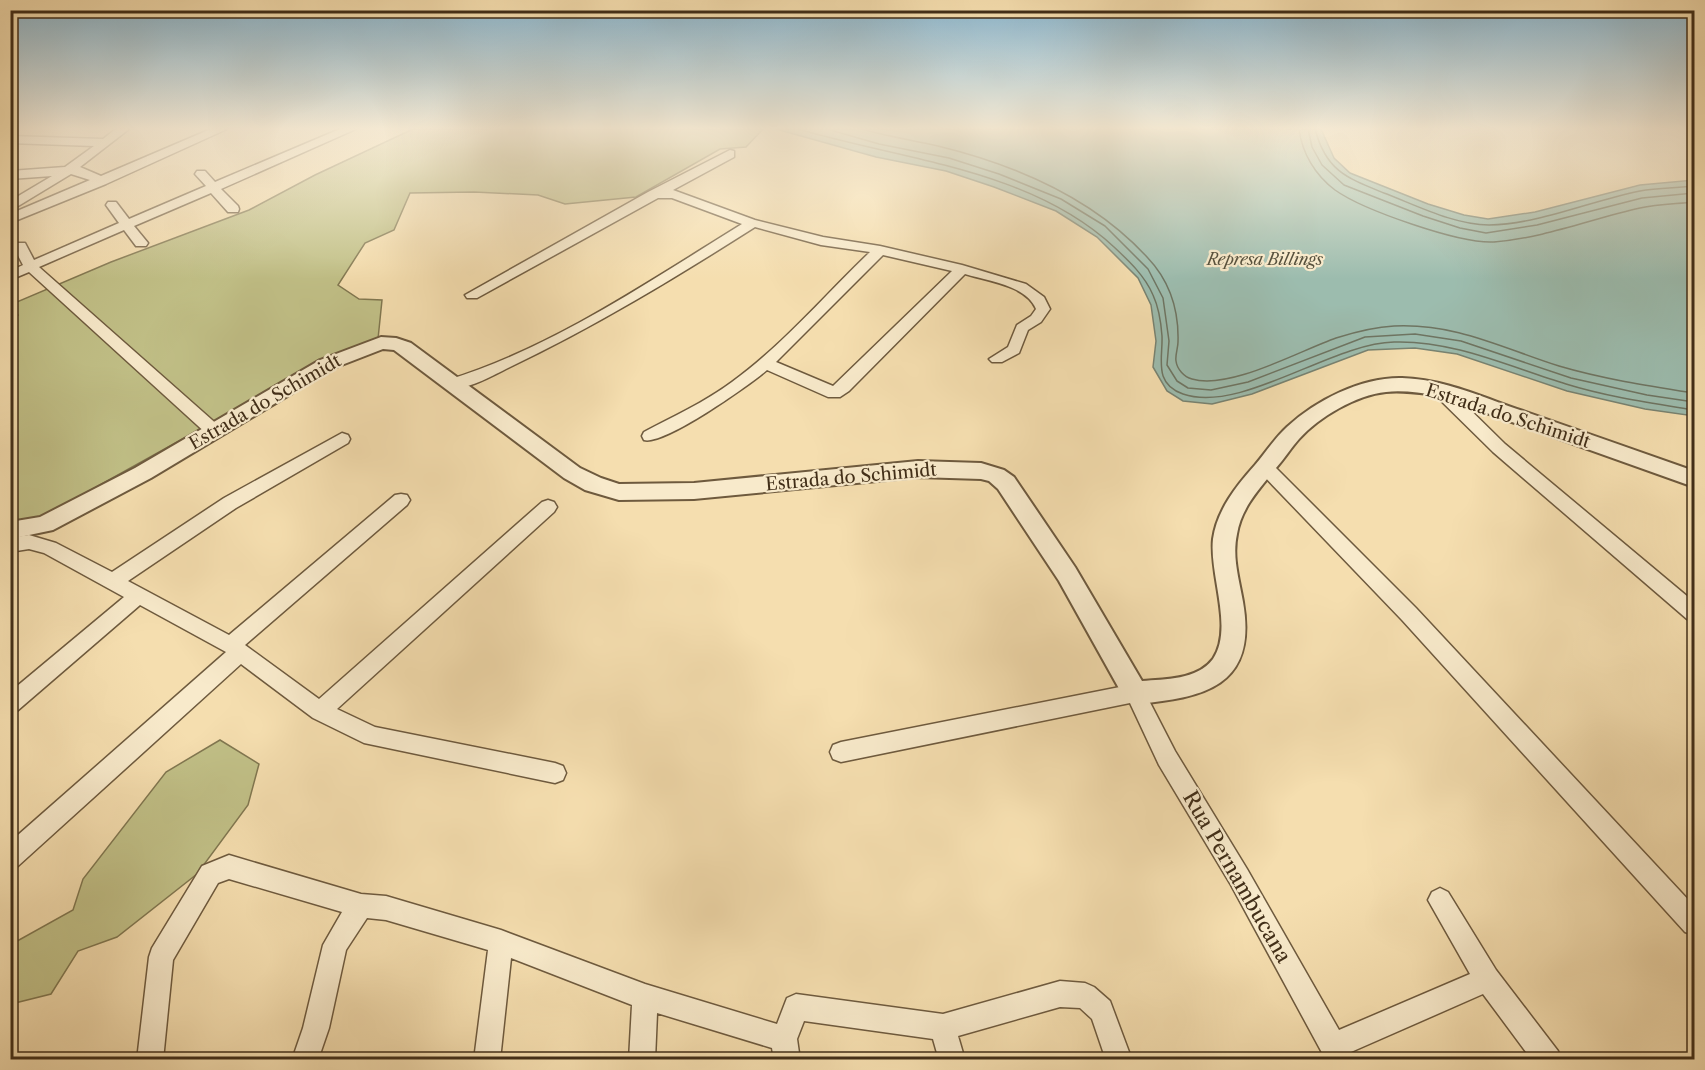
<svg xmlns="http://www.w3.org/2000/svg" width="1705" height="1070" viewBox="0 0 1705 1070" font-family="'Libre Caslon Text',serif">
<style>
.green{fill:#c1c087;stroke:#817750;stroke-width:1.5}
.water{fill:#9cbcae;stroke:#788372;stroke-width:1.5}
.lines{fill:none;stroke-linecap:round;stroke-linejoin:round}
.shore{stroke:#6e7563;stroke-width:1.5}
.minor-casing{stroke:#6e5a3e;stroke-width:3}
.tertiary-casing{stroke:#6e5a3e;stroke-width:4}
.minor{fill:#f8eacb;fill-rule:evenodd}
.tertiary{fill:#f8eacb;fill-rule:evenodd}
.labels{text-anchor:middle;stroke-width:4.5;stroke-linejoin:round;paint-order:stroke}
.far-water-label{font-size:16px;font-style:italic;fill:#58523e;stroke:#f8eacb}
.street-label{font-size:18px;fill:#412e18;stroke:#f8eacb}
.near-street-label{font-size:21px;fill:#412e18;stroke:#f8eacb}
</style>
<rect width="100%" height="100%" fill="#f5deaf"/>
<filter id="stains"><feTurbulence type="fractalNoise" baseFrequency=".00333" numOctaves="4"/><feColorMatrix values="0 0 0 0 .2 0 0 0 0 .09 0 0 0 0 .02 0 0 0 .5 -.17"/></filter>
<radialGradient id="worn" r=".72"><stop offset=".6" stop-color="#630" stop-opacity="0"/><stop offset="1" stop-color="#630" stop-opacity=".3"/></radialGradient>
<path class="green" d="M 413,129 L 763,129 L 746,147 L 720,149 L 636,197 L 565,204 L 538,195 L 474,192 L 410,193 L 394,230 L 365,243 L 338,285 L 359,299 L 382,300 L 378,339 L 332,356 L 44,516 L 11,527 L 10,318 L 18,315 L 12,304 L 111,262 L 249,210 L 315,175 Z
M 220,740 L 259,764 L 248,805 L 197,874 L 117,937 L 78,951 L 51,994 L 11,1004 L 10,945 L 73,910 L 83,879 L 166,772 Z"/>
<path class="water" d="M 776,129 L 1321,129 L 1334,158 L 1350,173 L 1428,204 L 1464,215 L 1488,219 L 1535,212 L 1640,185 L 1694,180 L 1694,416 L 1645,409 L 1567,391 L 1457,354 L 1415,348 L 1368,350 L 1252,394 L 1212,404 L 1183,401 L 1167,391 L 1153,367 L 1156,341 L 1151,305 L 1138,278 L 1097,237 L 1056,211 L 994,187 L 946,171 L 876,157 Z"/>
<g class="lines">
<path class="shore" d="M 798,129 C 903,160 1030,169 1114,247 C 1129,261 1145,276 1153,295 C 1159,308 1161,322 1162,336 C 1163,358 1153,384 1183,394 C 1241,414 1332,343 1394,342 C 1453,340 1510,367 1566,384 C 1608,397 1651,403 1694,410
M 827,129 L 879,144 L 949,158 L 999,174 L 1061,199 L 1105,226 L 1148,269 L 1163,298 L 1169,341 L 1167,365 L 1177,381 L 1188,388 L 1211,390 L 1248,382 L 1365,337 L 1415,334 L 1461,341 L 1571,378 L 1647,395 L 1694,402
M 861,129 C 886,136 912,140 938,146 C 1016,165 1092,197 1147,257 C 1169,280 1179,310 1178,342 C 1178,348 1175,355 1176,361 C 1177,369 1184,377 1192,379 C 1230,390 1299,351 1336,338 C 1355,332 1374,327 1394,326 C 1456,323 1502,348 1559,366 C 1603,379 1649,386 1694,393
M 1299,129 C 1302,153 1315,175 1335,190 C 1363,210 1460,244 1494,242 C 1544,238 1591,219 1640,208 C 1658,204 1676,204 1694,202
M 1308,129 L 1312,147 L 1322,165 L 1344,185 L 1423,216 L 1460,228 L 1486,233 L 1537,225 L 1642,198 L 1694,193
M 1315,129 C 1326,171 1347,178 1384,193 C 1416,205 1454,225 1489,225 C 1540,224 1590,201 1640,191 C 1657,188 1676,188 1694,186"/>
<defs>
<path id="minor" d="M 116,129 L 129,129 L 80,167 L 101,176 L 211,129 L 227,129 L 106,184 L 10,223 L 10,214 L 90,180 L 71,174 L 10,211 L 10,201 L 52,176 L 10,179 L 10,171 L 65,167 L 94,146 L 10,143 L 10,136 L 103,139 Z
M 340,129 L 356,129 L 221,189 L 238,206 L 239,209 L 238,212 L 228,212 L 211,193 L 134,226 L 148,243 L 146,246 L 136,246 L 124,230 L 39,267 L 220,427 L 222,431 L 220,435 L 208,435 L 29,272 L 10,280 L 10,271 L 23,265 L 13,246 L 15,243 L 25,243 L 34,260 L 119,223 L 106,205 L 108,202 L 116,202 L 129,219 L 206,186 L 195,174 L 197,171 L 205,171 L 215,182 Z
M 730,150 L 734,151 L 734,157 L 673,190 L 755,220 L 823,237 L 880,246 L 962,265 L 1026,284 L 1044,297 L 1050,309 L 1041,322 L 1028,330 L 1019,353 L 1002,362 L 992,362 L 989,359 L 1008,347 L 1017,325 L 1031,316 L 1036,309 C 1026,285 987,281 965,274 L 849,391 L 840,397 L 828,397 L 767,370 C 750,385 663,446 644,440 L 642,436 L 644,432 C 674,416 705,402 732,382 C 783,345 824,296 870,252 L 821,245 L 755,227 C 675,278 594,327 508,368 C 494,375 464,392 448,388 L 446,384 L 448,380 C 552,348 650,281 742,224 L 672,198 L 658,198 L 477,298 L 467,298 L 465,295 L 648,192 ZM 883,255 L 952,271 L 833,386 L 776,362 Z
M 1439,384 L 1445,385 L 1505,444 L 1694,602 L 1694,621 L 1687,619 L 1493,452 L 1433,393 L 1431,389 L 1433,385 Z
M 342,433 L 348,435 L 350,439 L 348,443 L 236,508 L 128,581 L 229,635 L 395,495 L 401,494 L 407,495 L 410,500 L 407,505 L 245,645 L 319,699 L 542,502 L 548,500 L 554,502 L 557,507 L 554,512 L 337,709 L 375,727 L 555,763 L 563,766 L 566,773 L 563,780 L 555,783 L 364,743 L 313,718 L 241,664 L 18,866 L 10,869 L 10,842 L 226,652 L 140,605 L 17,711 L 10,714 L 10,692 L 124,597 L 44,553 L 29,549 L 10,552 L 10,538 L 29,535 L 56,543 L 112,572 L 224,498 Z
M 1265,461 L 1271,463 L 1416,608 L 1694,906 L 1694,935 L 1685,932 L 1402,620 L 1259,471 L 1257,467 L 1259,463 Z
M 1135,684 L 1142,687 L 1175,751 L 1247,869 L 1339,1030 L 1470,974 L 1428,900 L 1432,892 L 1440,888 L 1448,892 L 1496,970 L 1558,1051 L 1562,1060 L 1532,1060 L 1483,994 L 1351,1052 L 1354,1060 L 1326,1060 L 1231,885 L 1159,765 L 1130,703 L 841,762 L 833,759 L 830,752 L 833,745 L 841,742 Z
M 229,855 L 361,894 L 386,896 L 501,930 L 645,984 L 777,1024 L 787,998 L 796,994 L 943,1014 L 1060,981 L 1085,983 L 1094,987 L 1110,1001 L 1132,1060 L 1106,1060 L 1092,1019 L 1080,1008 L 1060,1007 L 958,1036 L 965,1060 L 939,1060 L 933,1039 L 804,1021 L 797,1039 L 800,1060 L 774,1060 L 772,1048 L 657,1013 L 655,1060 L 629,1060 L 632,1005 L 511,958 L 500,1060 L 474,1060 L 488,950 L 386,920 L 367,918 L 346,950 L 329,1028 L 318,1060 L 292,1060 L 303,1028 L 323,945 L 342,912 L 229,879 L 218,883 L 173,960 L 163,1060 L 137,1060 L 149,957 L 152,948 L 202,866 Z"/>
<path id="tertiary" d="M 381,337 L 396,338 L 411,343 L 580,468 L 601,478 L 619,484 L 694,483 L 918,461 L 981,463 L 1004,470 L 1014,477 L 1075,567 L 1142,681 C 1165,679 1197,680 1213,659 C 1234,628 1209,575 1213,539 C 1217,510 1237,485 1255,465 C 1266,452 1275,438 1287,427 C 1316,400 1362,377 1402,378 C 1444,379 1484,398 1523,411 C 1580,431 1637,451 1694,471 L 1694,487 L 1436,395 C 1420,393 1403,390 1386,392 C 1356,395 1319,417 1299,439 C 1291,448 1284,459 1276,468 C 1260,488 1241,508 1237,534 C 1232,557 1239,579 1243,602 C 1258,687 1203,698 1135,704 L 1126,701 L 1059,581 L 998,489 L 989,481 L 981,479 L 918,477 L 694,499 L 619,500 L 585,490 L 564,478 L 394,350 L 383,349 L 334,368 L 151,478 L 53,530 L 10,539 L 10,522 L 40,517 L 135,468 L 320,360 Z"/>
</defs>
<use href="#minor" class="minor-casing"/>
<use href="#tertiary" class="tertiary-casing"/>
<use href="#minor" class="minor"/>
<use href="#tertiary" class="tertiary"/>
</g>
<linearGradient id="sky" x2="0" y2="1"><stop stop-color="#89b7d1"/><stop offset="0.46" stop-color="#faf0db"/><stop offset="1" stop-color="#faf0db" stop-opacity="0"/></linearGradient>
<rect width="1705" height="279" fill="url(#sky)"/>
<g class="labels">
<g class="far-water-label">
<text x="1265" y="265">Represa Billings</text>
</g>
<g class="street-label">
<text transform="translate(265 402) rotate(-30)" y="6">Estrada do Schimidt</text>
<text transform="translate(1508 416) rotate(18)" y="6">Estrada do Schimidt</text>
<text transform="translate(851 477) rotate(-5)" y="6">Estrada do Schimidt</text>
</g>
<g class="near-street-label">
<text transform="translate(1237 877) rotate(60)" y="7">Rua Pernambucana</text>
</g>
</g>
<rect width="1705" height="1070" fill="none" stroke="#f5deaf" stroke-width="36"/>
<rect x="12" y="12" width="1681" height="1046" fill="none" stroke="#412e18" stroke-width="3"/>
<rect x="18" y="18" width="1669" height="1034" fill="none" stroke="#412e18" stroke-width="1.5"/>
<rect width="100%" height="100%" filter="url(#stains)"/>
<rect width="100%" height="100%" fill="url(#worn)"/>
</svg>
